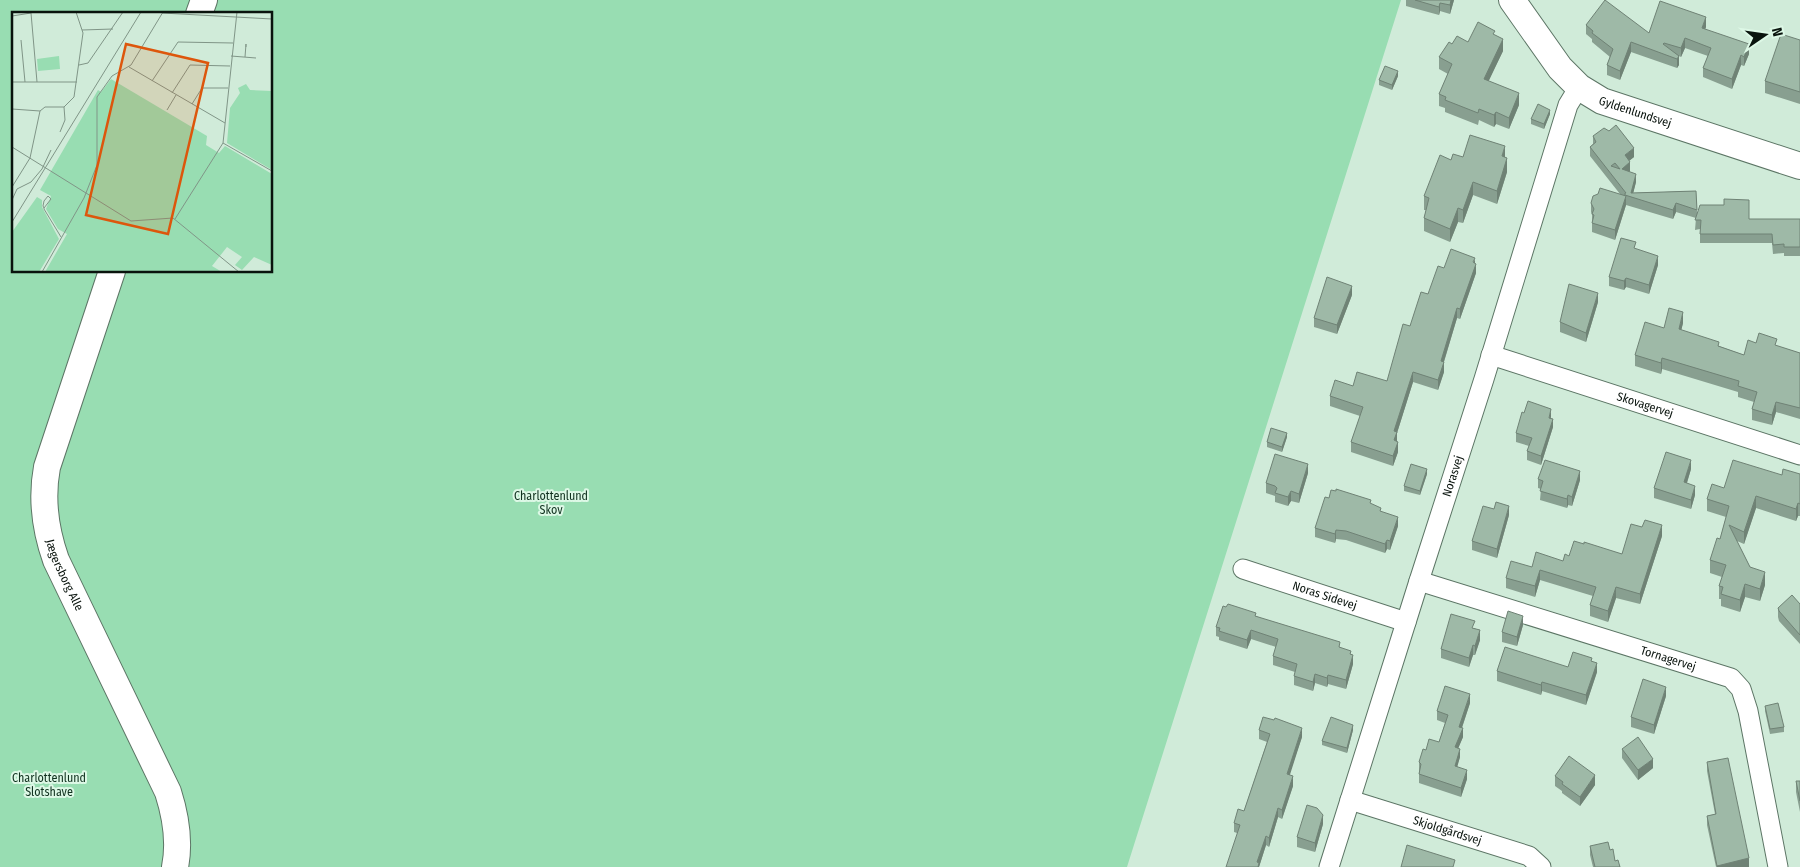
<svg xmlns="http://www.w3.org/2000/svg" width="1800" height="867" viewBox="0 0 1800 867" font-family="'Fira Sans Condensed',sans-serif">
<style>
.green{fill:#98ddb2;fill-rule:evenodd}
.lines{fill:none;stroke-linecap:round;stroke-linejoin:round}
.street-casing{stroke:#5c7565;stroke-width:21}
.secondary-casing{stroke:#5c7565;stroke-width:28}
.street{stroke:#fff;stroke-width:19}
.secondary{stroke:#fff;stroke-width:26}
.wall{fill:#889f90}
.shaded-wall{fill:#6f8275}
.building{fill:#9eb9a7;stroke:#6f8275;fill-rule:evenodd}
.labels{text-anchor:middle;stroke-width:4;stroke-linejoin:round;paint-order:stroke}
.street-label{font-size:12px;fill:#09130d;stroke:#ddf8e6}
.park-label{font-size:12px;fill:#10311f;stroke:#ddf8e6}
.inset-road{fill:none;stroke:#809587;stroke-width:1}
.view{fill:#dd560c;fill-opacity:0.15;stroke:#dd560c;stroke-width:2.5}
.inset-edge{fill:none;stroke:#09130d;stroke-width:2.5}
</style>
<rect width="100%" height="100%" fill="#d0ebd9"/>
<path class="green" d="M 0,0 L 1401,0 L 1127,867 L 0,867 ZM 14,14 L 271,14 L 271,271 L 14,271 Z"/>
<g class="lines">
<defs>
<g id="street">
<path id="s1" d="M 1491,355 L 1800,455"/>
<path id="s2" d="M 1243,569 L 1406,622"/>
<path id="s3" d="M 1419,581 L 1731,678 L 1741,689 L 1748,711 L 1778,867"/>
<path id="s4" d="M 1350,800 L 1529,856 L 1541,867"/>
<path id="s5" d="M 1329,867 L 1419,581 L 1484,379 L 1568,105 L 1579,87"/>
</g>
<g id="secondary">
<path id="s6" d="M 1512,0 L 1560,68 L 1579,87 L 1602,101 L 1800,166"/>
<path d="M 199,14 L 204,0"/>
<path id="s7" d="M 112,271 L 47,467 C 41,499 45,529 56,560 L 168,792 C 176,817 180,842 175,867"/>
</g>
</defs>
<use href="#street" class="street-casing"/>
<use href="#secondary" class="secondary-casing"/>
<use href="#street" class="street"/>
<use href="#secondary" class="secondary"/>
</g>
<path class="wall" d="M 1406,0 L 1454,0 L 1450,14 L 1440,11 L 1439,15 L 1406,6 Z
M 1586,25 L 1649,33 L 1706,27 L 1705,29 L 1749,54 L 1744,66 L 1741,65 L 1732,89 L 1703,77 L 1703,68 L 1708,56 L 1685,48 L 1681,57 L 1679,56 L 1679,65 L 1677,68 L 1631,52 L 1620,80 L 1607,75 L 1607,65 L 1610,57 L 1592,42 L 1592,39 L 1586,34 Z
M 1495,35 L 1503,51 L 1488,81 L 1519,105 L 1509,129 L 1496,124 L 1494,127 L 1479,120 L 1478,125 L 1445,112 L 1445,108 L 1439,106 L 1439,94 L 1448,74 L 1439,69 L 1439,57 L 1452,44 L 1468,42 Z
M 1800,40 L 1800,104 L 1765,93 L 1765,81 Z
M 1398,76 L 1392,90 L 1379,85 L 1379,80 Z
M 1550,114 L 1544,129 L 1531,124 L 1531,119 Z
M 1593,136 L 1634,157 L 1629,161 L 1630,172 L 1636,182 L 1633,193 L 1696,191 L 1697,213 L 1749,219 L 1800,219 L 1800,256 L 1784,256 L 1784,253 L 1773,254 L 1772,243 L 1700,243 L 1700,229 L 1695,230 L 1696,218 L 1676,212 L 1673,219 L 1626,205 L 1615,240 L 1592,232 L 1592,215 L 1591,212 L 1591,203 L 1620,194 L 1590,156 L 1590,147 L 1593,144 Z
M 1463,157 L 1505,158 L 1507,172 L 1497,204 L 1473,195 L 1463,223 L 1458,222 L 1450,242 L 1424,231 L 1424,218 L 1426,210 L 1424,210 L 1424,196 L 1451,160 Z
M 1636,249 L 1658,265 L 1649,294 L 1626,287 L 1624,290 L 1609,286 L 1609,277 Z
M 1475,263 L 1476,273 L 1460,319 L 1457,318 L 1444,362 L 1444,372 L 1438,390 L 1413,382 L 1397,433 L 1397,441 L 1398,452 L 1393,466 L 1351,452 L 1351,442 L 1360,416 L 1330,406 L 1330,396 L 1353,386 L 1387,381 L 1410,326 L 1428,294 L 1444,268 Z
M 1352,295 L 1337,334 L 1314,327 L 1314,318 Z
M 1598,302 L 1586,342 L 1560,332 L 1560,322 Z
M 1683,323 L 1681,330 L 1719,346 L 1744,355 L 1756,343 L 1777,346 L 1800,353 L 1800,419 L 1776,412 L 1772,425 L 1752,420 L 1752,409 L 1754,402 L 1738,397 L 1738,392 L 1662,369 L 1661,374 L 1635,366 L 1635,355 L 1664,328 Z
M 1551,418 L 1553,427 L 1541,465 L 1527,460 L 1527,451 L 1529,446 L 1516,442 L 1516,433 Z
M 1287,437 L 1282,452 L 1267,447 L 1267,442 Z
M 1691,469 L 1687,483 L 1695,495 L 1691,509 L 1654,498 L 1654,488 Z
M 1308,473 L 1299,503 L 1291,501 L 1288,506 L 1275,502 L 1275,496 L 1266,493 L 1266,483 Z
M 1427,474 L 1420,495 L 1404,491 L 1404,486 Z
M 1800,474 L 1800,516 L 1798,516 L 1796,521 L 1756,508 L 1744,544 L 1737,541 L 1750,567 L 1765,585 L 1760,601 L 1745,597 L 1740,612 L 1721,606 L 1721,599 L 1719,599 L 1719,586 L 1722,577 L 1710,573 L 1710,560 L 1720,539 L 1726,517 L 1707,511 L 1707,499 L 1724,488 L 1782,475 Z
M 1538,479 L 1580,480 L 1572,506 L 1568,505 L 1567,508 L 1540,500 L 1541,489 L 1538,488 Z
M 1329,498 L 1371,504 L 1381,512 L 1398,526 L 1390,550 L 1387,549 L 1385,553 L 1346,540 L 1336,539 L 1335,543 L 1315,537 L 1315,528 Z
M 1509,515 L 1497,558 L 1472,550 L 1472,541 Z
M 1662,536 L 1640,604 L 1616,598 L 1608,622 L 1590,616 L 1590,605 L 1593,596 L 1540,580 L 1535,597 L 1506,588 L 1506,578 L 1532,567 L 1563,561 L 1584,544 L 1622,554 Z
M 1800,604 L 1800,644 L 1779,621 L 1778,617 L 1778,608 Z
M 1256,616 L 1340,647 L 1351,654 L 1353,664 L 1346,689 L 1328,684 L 1327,687 L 1315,683 L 1313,691 L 1294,685 L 1294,676 L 1295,672 L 1273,665 L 1273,656 L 1276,647 L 1251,639 L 1247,649 L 1219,640 L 1219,637 L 1216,636 L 1216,627 Z
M 1523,625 L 1517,646 L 1502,642 L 1502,632 Z
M 1475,628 L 1480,640 L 1475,655 L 1473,655 L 1469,667 L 1441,658 L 1441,649 Z
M 1592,661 L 1597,672 L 1586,705 L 1542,691 L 1541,695 L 1497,681 L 1497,671 L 1568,667 Z
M 1666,696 L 1654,734 L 1631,727 L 1631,717 Z
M 1470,703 L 1462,728 L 1463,737 L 1458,748 L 1460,757 L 1457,766 L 1467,779 L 1461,797 L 1419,783 L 1419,762 L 1426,750 L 1439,742 L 1445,723 L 1437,720 L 1437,711 Z
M 1765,706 L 1784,727 L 1784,732 L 1770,734 L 1765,711 Z
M 1259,730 L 1302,737 L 1289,775 L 1293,786 L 1282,819 L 1278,817 L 1269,847 L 1266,845 L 1259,867 L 1237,833 L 1234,832 L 1234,823 L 1244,811 L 1267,742 L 1259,739 Z
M 1353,730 L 1347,753 L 1322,745 L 1322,741 Z
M 1622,749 L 1653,768 L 1638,780 L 1622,758 Z
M 1707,762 L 1749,867 L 1716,867 L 1707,825 L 1707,816 L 1715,814 L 1707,771 Z
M 1555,776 L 1595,785 L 1580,806 L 1562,793 L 1562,791 L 1555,786 Z
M 1796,781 L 1800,781 L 1800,812 L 1796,792 Z
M 1323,824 L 1315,852 L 1297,847 L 1297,837 Z
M 1590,846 L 1610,850 L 1615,861 L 1620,867 L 1593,867 L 1590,855 Z"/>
<path class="shaded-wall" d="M 1451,0 L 1454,0 L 1450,14 L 1450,5 Z
M 1440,3 L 1440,11 L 1439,15 L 1439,7 Z
M 1706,17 L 1706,27 L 1702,37 L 1702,28 Z
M 1685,38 L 1685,48 L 1681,57 L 1681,48 Z
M 1503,39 L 1503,51 L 1484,91 L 1484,79 Z
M 1631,42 L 1631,52 L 1620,80 L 1620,71 Z
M 1749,44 L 1749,54 L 1744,66 L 1744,57 Z
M 1741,55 L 1741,65 L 1732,89 L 1732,79 Z
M 1679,56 L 1679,65 L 1677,68 L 1677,59 Z
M 1398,71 L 1398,76 L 1392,90 L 1392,85 Z
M 1519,93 L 1519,105 L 1509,129 L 1509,118 Z
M 1550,110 L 1550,114 L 1544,129 L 1544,124 Z
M 1496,112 L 1496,124 L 1494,127 L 1494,115 Z
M 1505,146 L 1505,159 L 1502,156 Z
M 1634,148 L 1634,157 L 1625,164 L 1625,155 Z
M 1507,158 L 1507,172 L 1497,204 L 1497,191 Z
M 1630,162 L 1630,171 L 1622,178 L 1622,169 Z
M 1636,174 L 1636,182 L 1632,198 L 1631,193 Z
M 1473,182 L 1473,195 L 1463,223 L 1463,210 Z
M 1626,196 L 1626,205 L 1615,240 L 1615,230 Z
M 1676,203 L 1676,212 L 1673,219 L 1673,210 Z
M 1458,208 L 1458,222 L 1450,242 L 1450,229 Z
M 1658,256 L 1658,265 L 1649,294 L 1649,285 Z
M 1475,258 L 1475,267 L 1476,264 L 1476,273 L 1460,319 L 1460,309 Z
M 1626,278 L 1626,287 L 1624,290 L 1624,281 Z
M 1352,286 L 1352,295 L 1337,334 L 1337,325 Z
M 1598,293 L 1598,302 L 1586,342 L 1586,333 Z
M 1457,308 L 1457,318 L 1441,371 L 1441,361 Z
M 1683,312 L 1683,323 L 1679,340 L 1679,329 Z
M 1662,358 L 1662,369 L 1661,374 L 1661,363 Z
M 1444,362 L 1444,372 L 1438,390 L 1438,380 Z
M 1413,372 L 1413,382 L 1397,433 L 1397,442 L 1394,450 L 1394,431 Z
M 1776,402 L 1776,412 L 1772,425 L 1772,415 Z
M 1551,409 L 1551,417 L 1549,426 L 1549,418 Z
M 1553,419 L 1553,427 L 1541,465 L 1541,456 Z
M 1287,433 L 1287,437 L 1282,452 L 1282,447 Z
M 1398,442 L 1398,452 L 1393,466 L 1393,456 Z
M 1691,460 L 1691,469 L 1684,492 L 1684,482 Z
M 1308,464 L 1308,473 L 1299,503 L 1299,494 Z
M 1427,469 L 1427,474 L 1420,495 L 1420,491 Z
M 1580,471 L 1580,480 L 1572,506 L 1572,497 Z
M 1695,486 L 1695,495 L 1691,509 L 1691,500 Z
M 1291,491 L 1291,501 L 1288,506 L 1288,497 Z
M 1568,495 L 1568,505 L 1567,508 L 1567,499 Z
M 1756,496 L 1756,508 L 1744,544 L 1744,532 Z
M 1798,503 L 1798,516 L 1796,521 L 1796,509 Z
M 1509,506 L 1509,515 L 1497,558 L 1497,549 Z
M 1398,517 L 1398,526 L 1390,550 L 1390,541 Z
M 1662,525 L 1662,536 L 1640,604 L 1640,594 Z
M 1336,530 L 1336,539 L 1335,543 L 1335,534 Z
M 1387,540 L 1387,549 L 1385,553 L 1385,544 Z
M 1540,570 L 1540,580 L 1535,597 L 1535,586 Z
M 1765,572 L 1765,585 L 1760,601 L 1760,589 Z
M 1745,584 L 1745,597 L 1740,612 L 1740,600 Z
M 1616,587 L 1616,598 L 1608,622 L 1608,611 Z
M 1523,616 L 1523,625 L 1517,646 L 1517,637 Z
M 1251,630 L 1251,639 L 1247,649 L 1247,640 Z
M 1480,630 L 1480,640 L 1475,655 L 1475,646 Z
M 1473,645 L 1473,655 L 1469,667 L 1469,658 Z
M 1353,655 L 1353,664 L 1346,689 L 1346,680 Z
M 1597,663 L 1597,672 L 1586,705 L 1586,695 Z
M 1315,674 L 1315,683 L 1313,691 L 1313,682 Z
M 1328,675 L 1328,684 L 1327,687 L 1327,678 Z
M 1542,682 L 1542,691 L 1541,695 L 1541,685 Z
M 1666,687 L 1666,696 L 1654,734 L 1654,725 Z
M 1470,694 L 1470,703 L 1459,736 L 1459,727 Z
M 1353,725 L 1353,730 L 1347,753 L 1347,748 Z
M 1302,728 L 1302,737 L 1287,784 L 1288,771 Z
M 1463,728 L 1463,737 L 1455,756 L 1455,747 Z
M 1460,749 L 1460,757 L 1455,775 L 1455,766 Z
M 1653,759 L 1653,768 L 1638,780 L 1638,770 Z
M 1467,770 L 1467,779 L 1461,797 L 1461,788 Z
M 1595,775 L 1595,785 L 1580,806 L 1580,797 Z
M 1293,776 L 1293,786 L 1282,819 L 1282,810 Z
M 1278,808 L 1278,817 L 1269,847 L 1269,838 Z
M 1323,815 L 1323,824 L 1315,852 L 1315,843 Z
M 1266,836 L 1266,845 L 1259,867 L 1257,867 L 1257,862 Z
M 1749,858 L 1749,867 L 1717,867 L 1717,866 Z"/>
<path class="building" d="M 1415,0 L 1451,0 L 1450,5 L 1440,3 L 1439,7 Z
M 1605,0 L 1649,33 L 1660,1 L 1706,17 L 1702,28 L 1749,44 L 1744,57 L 1741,55 L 1732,79 L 1703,68 L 1711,48 L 1685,38 L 1681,48 L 1664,43 L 1663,44 L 1679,56 L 1677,59 L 1631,42 L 1620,71 L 1607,65 L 1613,49 L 1592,33 L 1593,31 L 1586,25 Z
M 1478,22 L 1495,31 L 1493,34 L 1503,39 L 1484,79 L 1519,93 L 1509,118 L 1496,112 L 1494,115 L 1479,109 L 1478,113 L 1445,100 L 1446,97 L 1439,94 L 1452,64 L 1439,57 L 1449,42 L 1452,44 L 1457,36 L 1468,42 Z
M 1781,34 L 1800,40 L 1800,92 L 1765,81 Z
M 1385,66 L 1398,71 L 1392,85 L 1379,80 Z
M 1538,104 L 1550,110 L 1544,124 L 1531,119 Z
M 1616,125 L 1634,148 L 1625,155 L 1630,162 L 1622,169 L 1636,174 L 1631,193 L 1696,191 L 1697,210 L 1676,203 L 1673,210 L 1625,195 L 1625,193 L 1626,193 L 1590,147 L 1596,142 L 1593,136 L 1604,128 L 1609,131 ZM 1615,163 L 1620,169 L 1611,166 Z
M 1470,135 L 1505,146 L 1502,156 L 1507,158 L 1497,191 L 1473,182 L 1463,210 L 1458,208 L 1450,229 L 1424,218 L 1429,198 L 1424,196 L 1440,155 L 1451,160 L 1453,154 L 1463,157 Z
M 1600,188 L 1626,196 L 1615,230 L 1592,223 L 1594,215 L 1592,214 L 1594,209 L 1591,203 L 1593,196 L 1598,194 Z
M 1724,199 L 1749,200 L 1749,219 L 1800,219 L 1800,247 L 1784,247 L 1784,244 L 1773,245 L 1772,234 L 1700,234 L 1701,220 L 1695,220 L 1700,205 L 1724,205 Z
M 1621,238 L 1636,242 L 1634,248 L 1658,256 L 1649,285 L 1626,278 L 1624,281 L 1609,277 Z
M 1451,249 L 1475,258 L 1473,262 L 1476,264 L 1460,309 L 1457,308 L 1441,361 L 1444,362 L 1438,380 L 1413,372 L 1394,431 L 1397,432 L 1394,440 L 1398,442 L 1393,456 L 1351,442 L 1363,407 L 1330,396 L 1335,380 L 1353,386 L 1357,372 L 1387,381 L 1403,324 L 1410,326 L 1421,292 L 1428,294 L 1438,266 L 1444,268 Z
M 1327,277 L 1352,286 L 1337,325 L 1314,318 Z
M 1569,284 L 1598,293 L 1586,333 L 1560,322 Z
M 1669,308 L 1683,312 L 1679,329 L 1719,342 L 1718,346 L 1744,355 L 1748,340 L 1756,343 L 1759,333 L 1777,339 L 1775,345 L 1800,353 L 1800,408 L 1776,402 L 1772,415 L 1752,409 L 1757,392 L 1738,386 L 1739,381 L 1662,358 L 1661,363 L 1635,355 L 1645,322 L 1664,328 Z
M 1528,401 L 1551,409 L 1549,418 L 1553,419 L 1541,456 L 1527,451 L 1532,438 L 1516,433 L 1522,412 L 1524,413 Z
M 1271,428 L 1287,433 L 1282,447 L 1267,442 Z
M 1666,452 L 1691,460 L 1684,482 L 1695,486 L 1691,500 L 1654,488 Z
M 1275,454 L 1308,464 L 1299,494 L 1291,491 L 1288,497 L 1275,493 L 1277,488 L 1275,486 L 1266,483 Z
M 1545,460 L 1580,471 L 1572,497 L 1568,495 L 1567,499 L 1540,491 L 1543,481 L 1538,479 Z
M 1733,460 L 1782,475 L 1783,469 L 1800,474 L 1800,504 L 1798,503 L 1796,509 L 1756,496 L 1744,532 L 1729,525 L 1750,567 L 1765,572 L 1760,589 L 1745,584 L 1740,600 L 1721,594 L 1723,587 L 1719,586 L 1726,565 L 1710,560 L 1717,538 L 1720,539 L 1729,506 L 1707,499 L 1712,484 L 1724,488 Z
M 1411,464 L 1427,469 L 1420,491 L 1404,486 Z
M 1336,489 L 1371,500 L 1370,503 L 1381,508 L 1380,511 L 1398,517 L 1390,541 L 1387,540 L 1385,544 L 1346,531 L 1336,530 L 1335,534 L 1315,528 L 1325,497 L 1329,498 L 1331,490 L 1336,491 Z
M 1496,502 L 1509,506 L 1497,549 L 1472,541 L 1483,506 L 1494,509 Z
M 1645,520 L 1662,525 L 1640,594 L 1616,587 L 1608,611 L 1590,605 L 1596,587 L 1540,570 L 1535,586 L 1506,578 L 1511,561 L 1532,567 L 1536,552 L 1563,561 L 1565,554 L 1569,556 L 1574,541 L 1584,544 L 1584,542 L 1622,554 L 1631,524 L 1642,527 Z
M 1792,595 L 1800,604 L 1800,635 L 1779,611 L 1778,608 Z
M 1228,604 L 1256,613 L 1255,616 L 1340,642 L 1339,647 L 1351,651 L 1350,654 L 1353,655 L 1346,680 L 1328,675 L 1327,678 L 1315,674 L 1313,682 L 1294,676 L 1297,664 L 1273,656 L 1278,639 L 1251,630 L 1247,640 L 1219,631 L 1220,628 L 1216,627 L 1223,606 L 1226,607 Z
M 1508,611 L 1523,616 L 1517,637 L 1502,632 Z
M 1451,614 L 1475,621 L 1472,628 L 1480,630 L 1475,646 L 1473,645 L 1469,658 L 1441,649 Z
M 1505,647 L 1568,667 L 1573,652 L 1592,658 L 1591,661 L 1597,663 L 1586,695 L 1542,682 L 1541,685 L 1497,671 Z
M 1643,679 L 1666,687 L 1654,725 L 1631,717 Z
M 1445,686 L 1470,694 L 1459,727 L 1463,728 L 1455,747 L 1460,749 L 1455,766 L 1467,770 L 1461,788 L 1419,774 L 1421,764 L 1419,762 L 1423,749 L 1426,750 L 1429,739 L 1439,742 L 1448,715 L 1437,711 Z
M 1778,703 L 1784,727 L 1770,729 L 1765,706 Z
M 1263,717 L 1274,720 L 1275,718 L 1302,728 L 1288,771 L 1287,774 L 1293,776 L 1282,810 L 1278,808 L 1269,838 L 1266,836 L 1257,862 L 1259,863 L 1258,867 L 1226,867 L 1240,825 L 1234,823 L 1238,809 L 1244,811 L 1270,734 L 1259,730 Z
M 1331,717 L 1353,725 L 1347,748 L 1322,741 Z
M 1638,737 L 1653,759 L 1638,770 L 1622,749 Z
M 1569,756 L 1595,775 L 1580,797 L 1562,784 L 1563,782 L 1555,776 Z
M 1728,758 L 1749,858 L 1717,866 L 1707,816 L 1716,814 L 1707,762 Z
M 1796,781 L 1800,781 L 1800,801 Z
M 1307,805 L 1317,808 L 1323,815 L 1315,843 L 1297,837 Z
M 1608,842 L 1610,850 L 1613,849 L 1615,861 L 1618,860 L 1620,867 L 1595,867 L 1590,846 Z
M 1407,845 L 1455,860 L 1453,867 L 1401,867 Z"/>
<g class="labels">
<g class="street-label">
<text dy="4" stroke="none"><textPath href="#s6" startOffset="172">Gyldenlundsvej</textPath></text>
<text dy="4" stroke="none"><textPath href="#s1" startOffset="162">Skovagervej</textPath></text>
<text dy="4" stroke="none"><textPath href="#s5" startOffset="410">Norasvej</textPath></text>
<text dy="4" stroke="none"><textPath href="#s7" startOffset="318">Jægersborg Alle</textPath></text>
<text dy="4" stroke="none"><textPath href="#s2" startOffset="86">Noras Sidevej</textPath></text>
<text dy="4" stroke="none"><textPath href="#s3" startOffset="261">Tornagervej</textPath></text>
<text dy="4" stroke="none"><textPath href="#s4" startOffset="102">Skjoldgårdsvej</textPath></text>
</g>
<g class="park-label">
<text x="551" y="500">Charlottenlund<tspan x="551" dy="14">Skov</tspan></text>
<text x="49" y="782">Charlottenlund<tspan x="49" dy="14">Slotshave</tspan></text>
</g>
</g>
<g transform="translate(12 12)">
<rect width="260" height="260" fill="#d0ebd9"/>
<path d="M 47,44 L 48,57 L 26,59 L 25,47 ZM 99,67 L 195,124 L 194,133 L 207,141 L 213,134 L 260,162 L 260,253 L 242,245 L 230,258 L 223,253 L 230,245 L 215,235 L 200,254 L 210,260 L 33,260 L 55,222 L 46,217 L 34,197 L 39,184 L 28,178 L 86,78 L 89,80 ZM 234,72 L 238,78 L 260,79 L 260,158 L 215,131 L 218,96 L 228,81 L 226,76 ZM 25,185 L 30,188 L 30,195 L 47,227 L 27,260 L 0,260 L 0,220 Z" fill="#98ddb2"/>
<path class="inset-road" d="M 150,1 L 260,7M 0,4 L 19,1 L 25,70M 70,18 L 101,17M 9,28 L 13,70M 219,44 L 244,46M 233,45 L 234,32 L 234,35M 67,53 L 76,51 L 111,0M 117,55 L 213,111M 140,69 L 166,30 L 221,31M 0,70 L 65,70M 160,81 L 178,53 L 218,54M 180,92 L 190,76 L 216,76M 0,97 L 28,99M 155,98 L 164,83M 48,120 L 53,108 L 52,95M 211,131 L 260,159M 0,135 L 119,209 L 161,206 L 227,260M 0,175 L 18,146 L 28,99 L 33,95 L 52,95 L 62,85 L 71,21 L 64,0M 0,188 L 5,177 L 19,170 L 30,157 L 39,138M 32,196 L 39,187 L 36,184 L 32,189 L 31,194 L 32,196 L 32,197 L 49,225M 163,207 L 211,131 L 225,0M 0,210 L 129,0M 30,260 L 72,186 L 85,153 L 85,85 L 100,64 L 119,53 L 151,0"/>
<path class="view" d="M 114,32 L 196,51 L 156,222 L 74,203 Z"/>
<rect width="260" height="260" class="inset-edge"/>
</g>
<g transform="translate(1765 35) rotate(77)" stroke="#ddf8e6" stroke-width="4" paint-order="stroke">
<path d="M0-4L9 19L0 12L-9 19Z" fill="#09130d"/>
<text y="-8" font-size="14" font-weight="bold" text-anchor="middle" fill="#09130d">N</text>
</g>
</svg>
